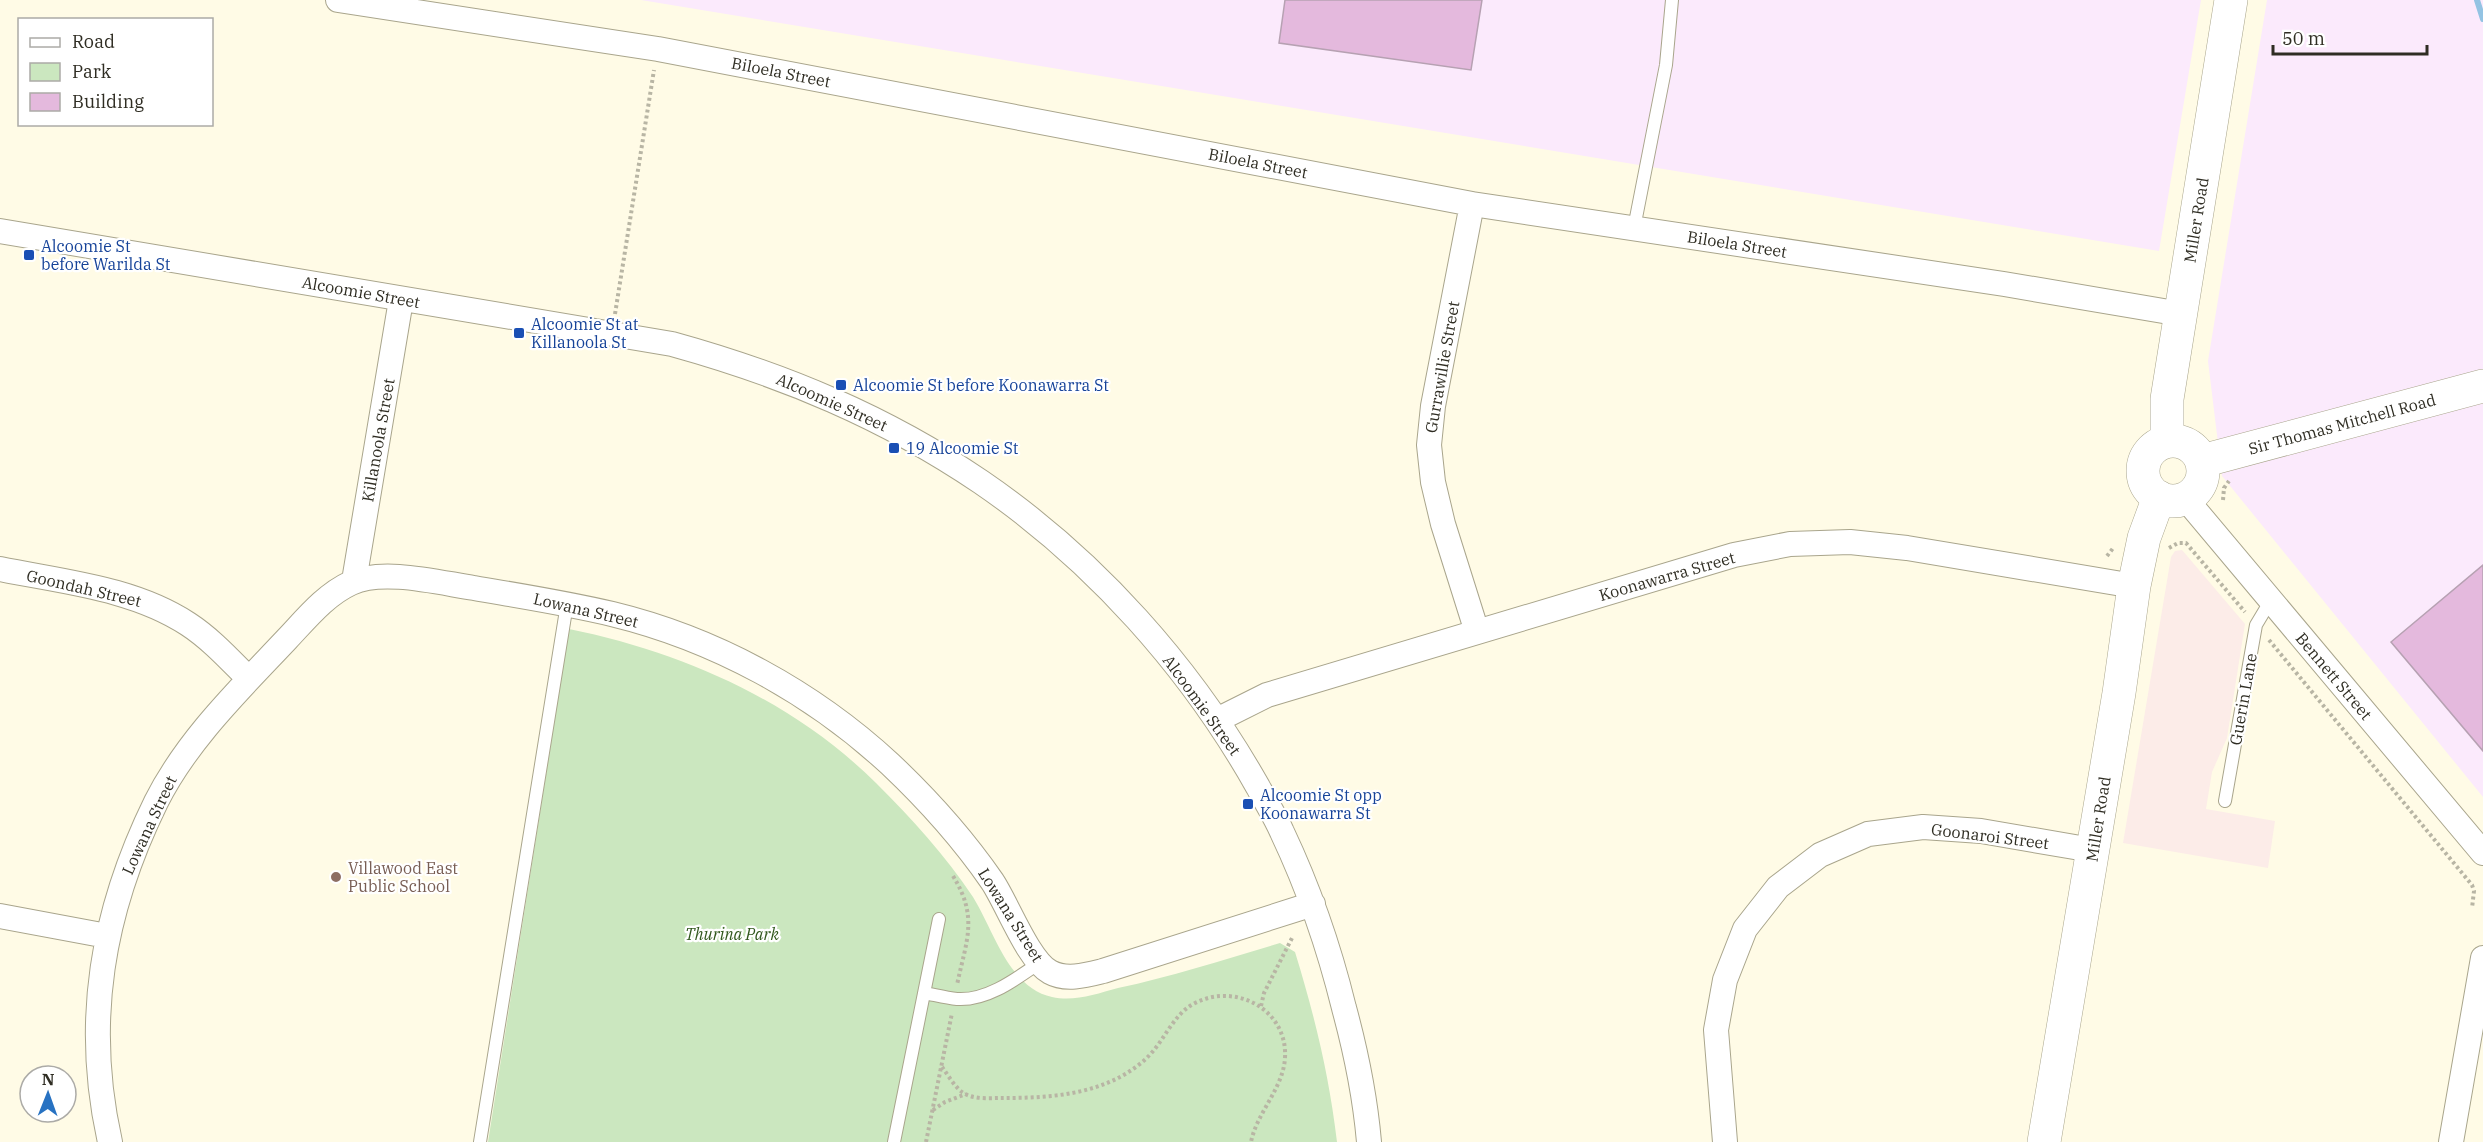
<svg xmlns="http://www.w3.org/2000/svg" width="2483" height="1142" viewBox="0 0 2483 1142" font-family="'IBM Plex Serif',serif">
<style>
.commercial{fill:#fcece8}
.industrial{fill:#fbeafc}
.green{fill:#cbe7bf}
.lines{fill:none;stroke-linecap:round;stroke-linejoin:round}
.stream{stroke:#93c3e3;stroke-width:6}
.building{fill:#e4b9dd;stroke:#b6a1b2;stroke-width:1.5}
.lane-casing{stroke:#a9a58c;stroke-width:14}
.street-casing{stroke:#a9a58c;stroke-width:26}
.secondary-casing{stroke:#a9a58c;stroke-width:34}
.path{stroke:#b8b5a4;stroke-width:4;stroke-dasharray:3 3;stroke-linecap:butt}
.lane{stroke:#fff;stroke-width:12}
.street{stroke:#fff;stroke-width:24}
.secondary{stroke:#fff;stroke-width:33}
.transit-dot{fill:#1a4fb4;stroke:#fff;stroke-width:2}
.education-dot{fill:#8d6e63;stroke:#fff;stroke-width:2}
.labels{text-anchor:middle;stroke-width:4.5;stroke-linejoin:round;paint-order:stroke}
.street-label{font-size:16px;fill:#2f2d23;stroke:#fff}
.transit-label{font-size:16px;fill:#164399;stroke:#fff;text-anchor:start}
.education-label{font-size:16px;fill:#785e54;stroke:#fff;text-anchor:start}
.park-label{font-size:16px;font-style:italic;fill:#30571c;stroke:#fff}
</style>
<rect width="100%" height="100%" fill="#fffbe6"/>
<path class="commercial" d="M 2182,550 L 2245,624 L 2227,738 L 2212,772 L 2206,809 L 2275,821 L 2268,868 L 2123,843 L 2171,557 L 2175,551 Z"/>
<path class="industrial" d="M 641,0 L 2201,0 L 2159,251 Z
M 2267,0 L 2483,0 L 2483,797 L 2222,476 L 2208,361 Z"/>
<path class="green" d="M 569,629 C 683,652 793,701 876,783 C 912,819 945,855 973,897 C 987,920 999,953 1015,972 C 1024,984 1037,994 1052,997 C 1074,1002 1096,994 1118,988 C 1173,976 1226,959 1280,943 L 1295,952 C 1315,1017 1329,1075 1337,1142 L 488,1142 Z"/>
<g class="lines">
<path class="stream" d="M 2477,0 L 2483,19"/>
</g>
<path class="building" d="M 1285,0 L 1482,0 L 1471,70 L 1279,43 Z
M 2483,565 L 2483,751 L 2391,642 Z"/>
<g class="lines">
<defs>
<path id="lane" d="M 1634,228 L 1666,65 L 1672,0
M 2225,801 L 2256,625 L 2271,600
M 924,993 C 935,995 946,998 957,999 C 987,1001 1016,979 1039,963
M 480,1142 L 567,604
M 894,1142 L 939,919"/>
<path id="street" d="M 338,0 L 658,49 L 1472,204 L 2004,284 L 2181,314
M 1472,204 L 1433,406 L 1429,445 L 1433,482 L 1443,524 L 1477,632
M 0,231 L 672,344 C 784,375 885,417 981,482 C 1095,560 1191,668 1258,787 C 1266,802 1275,816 1282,832 C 1309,889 1329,947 1344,1008 C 1356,1052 1365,1096 1369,1142
M 2185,498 L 2483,853
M 0,569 C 63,582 133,588 188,624 C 211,639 230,660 249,679
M 354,581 L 401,300
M 1217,720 L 1267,695 L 1734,555 L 1790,544 L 1850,542 L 1907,548 L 2134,586
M 0,916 L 107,936
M 110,1142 C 83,1022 102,912 156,802 C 187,740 240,689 287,639 C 306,619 325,595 351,583 C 383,568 440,583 474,588 C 520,596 566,603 612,614 C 715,639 812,692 890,764 C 927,799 963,839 992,881 C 1007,903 1028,960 1050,972 C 1066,981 1087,975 1103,971 L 1313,904
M 1725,1142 L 1716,1030 L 1725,980 L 1745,929 L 1778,887 L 1820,855 L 1868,834 L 1923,827 L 1981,831 L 2092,850
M 2451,1142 L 2483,958"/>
<path id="secondary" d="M2143 471a30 30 0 1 1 60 0a30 30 0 1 1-60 0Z
M 2167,441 L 2167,399 L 2231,0
M 2202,461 L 2483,386
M 2044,1142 L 2119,693 L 2134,586 L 2144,538 L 2159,497"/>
</defs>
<use href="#lane" class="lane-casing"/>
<use href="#street" class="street-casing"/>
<use href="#secondary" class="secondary-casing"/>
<path class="path" d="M 615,314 L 654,70
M 2223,500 L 2224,488 L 2229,481
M 2169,548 L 2178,543 L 2186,543 L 2245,612
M 2107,556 L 2114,547
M 2269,640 L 2472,885 L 2474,891 L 2472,908
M 953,876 C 979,918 966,941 957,985
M 1261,1006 L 1264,993 L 1293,936
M 942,1067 C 948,1075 954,1086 962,1092 C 973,1100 989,1098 1002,1098 C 1050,1098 1102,1095 1141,1063 C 1164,1045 1171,1015 1195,1003 C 1236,982 1288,1010 1285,1058 C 1283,1089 1257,1112 1251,1142
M 933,1110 L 945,1102 L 966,1094
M 926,1142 L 952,1013"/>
<use href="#lane" class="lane"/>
<use href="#street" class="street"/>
<use href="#secondary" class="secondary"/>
</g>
<g class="transit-dot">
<rect x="23" y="249" width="12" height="12" rx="3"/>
<rect x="513" y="327" width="12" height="12" rx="3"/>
<rect x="835" y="379" width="12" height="12" rx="3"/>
<rect x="888" y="442" width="12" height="12" rx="3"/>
<rect x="1242" y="798" width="12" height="12" rx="3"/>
</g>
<circle class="education-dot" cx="336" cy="877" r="6"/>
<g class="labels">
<g class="street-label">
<text transform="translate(781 72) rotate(11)" y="6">Biloela Street</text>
<text transform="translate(1258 163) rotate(11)" y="6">Biloela Street</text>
<text transform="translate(2196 220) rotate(-81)" y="6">Miller Road</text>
<text transform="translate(1737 244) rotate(9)" y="6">Biloela Street</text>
<text transform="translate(361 292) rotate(10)" y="6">Alcoomie Street</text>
<text transform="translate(1442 367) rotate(-80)" y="6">Gurrawillie Street</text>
<text transform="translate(832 402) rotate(24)" y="6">Alcoomie Street</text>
<text transform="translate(2342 424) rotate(-15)" y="6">Sir Thomas Mitchell Road</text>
<text transform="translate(378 440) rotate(-80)" y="6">Killanoola Street</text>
<text transform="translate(1667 576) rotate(-16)" y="6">Koonawarra Street</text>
<text transform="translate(84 588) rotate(13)" y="6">Goondah Street</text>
<text transform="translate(586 610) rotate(13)" y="6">Lowana Street</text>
<text transform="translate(2334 676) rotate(50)" y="6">Bennett Street</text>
<text transform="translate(2243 699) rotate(-80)" y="6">Guerin Lane</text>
<text transform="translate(1202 705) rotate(54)" y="6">Alcoomie Street</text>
<text transform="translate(2098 819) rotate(-81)" y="6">Miller Road</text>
<text transform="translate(149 825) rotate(-65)" y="6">Lowana Street</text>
<text transform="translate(1990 836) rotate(7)" y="6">Goonaroi Street</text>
<text transform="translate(1011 915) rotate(58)" y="6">Lowana Street</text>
</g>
<g class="transit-label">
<text x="41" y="252">Alcoomie St<tspan x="41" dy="18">before Warilda St</tspan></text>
<text x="531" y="330">Alcoomie St at<tspan x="531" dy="18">Killanoola St</tspan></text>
<text x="853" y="391">Alcoomie St before Koonawarra St</text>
<text x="906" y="454">19 Alcoomie St</text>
<text x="1260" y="801">Alcoomie St opp<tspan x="1260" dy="18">Koonawarra St</tspan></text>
</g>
<g class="education-label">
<text x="348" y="874">Villawood East<tspan x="348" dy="18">Public School</tspan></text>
</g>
<g class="park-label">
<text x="732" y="940">Thurina Park</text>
</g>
</g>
<rect x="18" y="18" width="195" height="108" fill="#ffffff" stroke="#acaba7" stroke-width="1.5"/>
<rect x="30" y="38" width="30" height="9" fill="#ffffff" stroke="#acaba7" stroke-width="1.5"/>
<text x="72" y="48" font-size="18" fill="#2f2d23">Road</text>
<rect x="30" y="63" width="30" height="18" fill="#cbe7bf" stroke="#acaba7" stroke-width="1.5"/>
<text x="72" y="78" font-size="18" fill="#2f2d23">Park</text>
<rect x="30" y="93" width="30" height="18" fill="#e4b9dd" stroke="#acaba7" stroke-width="1.5"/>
<text x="72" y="108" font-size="18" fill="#2f2d23">Building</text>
<g transform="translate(48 1094) rotate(1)"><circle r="28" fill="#ffffff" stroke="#acaba7" stroke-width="1.5"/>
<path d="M0-4.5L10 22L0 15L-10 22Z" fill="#2772c2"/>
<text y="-9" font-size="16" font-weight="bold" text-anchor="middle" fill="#2f2d23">N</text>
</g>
<path d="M2273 45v9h154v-9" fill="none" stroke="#2f2d23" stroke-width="3"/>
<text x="2282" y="45" font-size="18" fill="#2f2d23" stroke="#ffffff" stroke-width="4.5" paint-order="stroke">50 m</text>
</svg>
